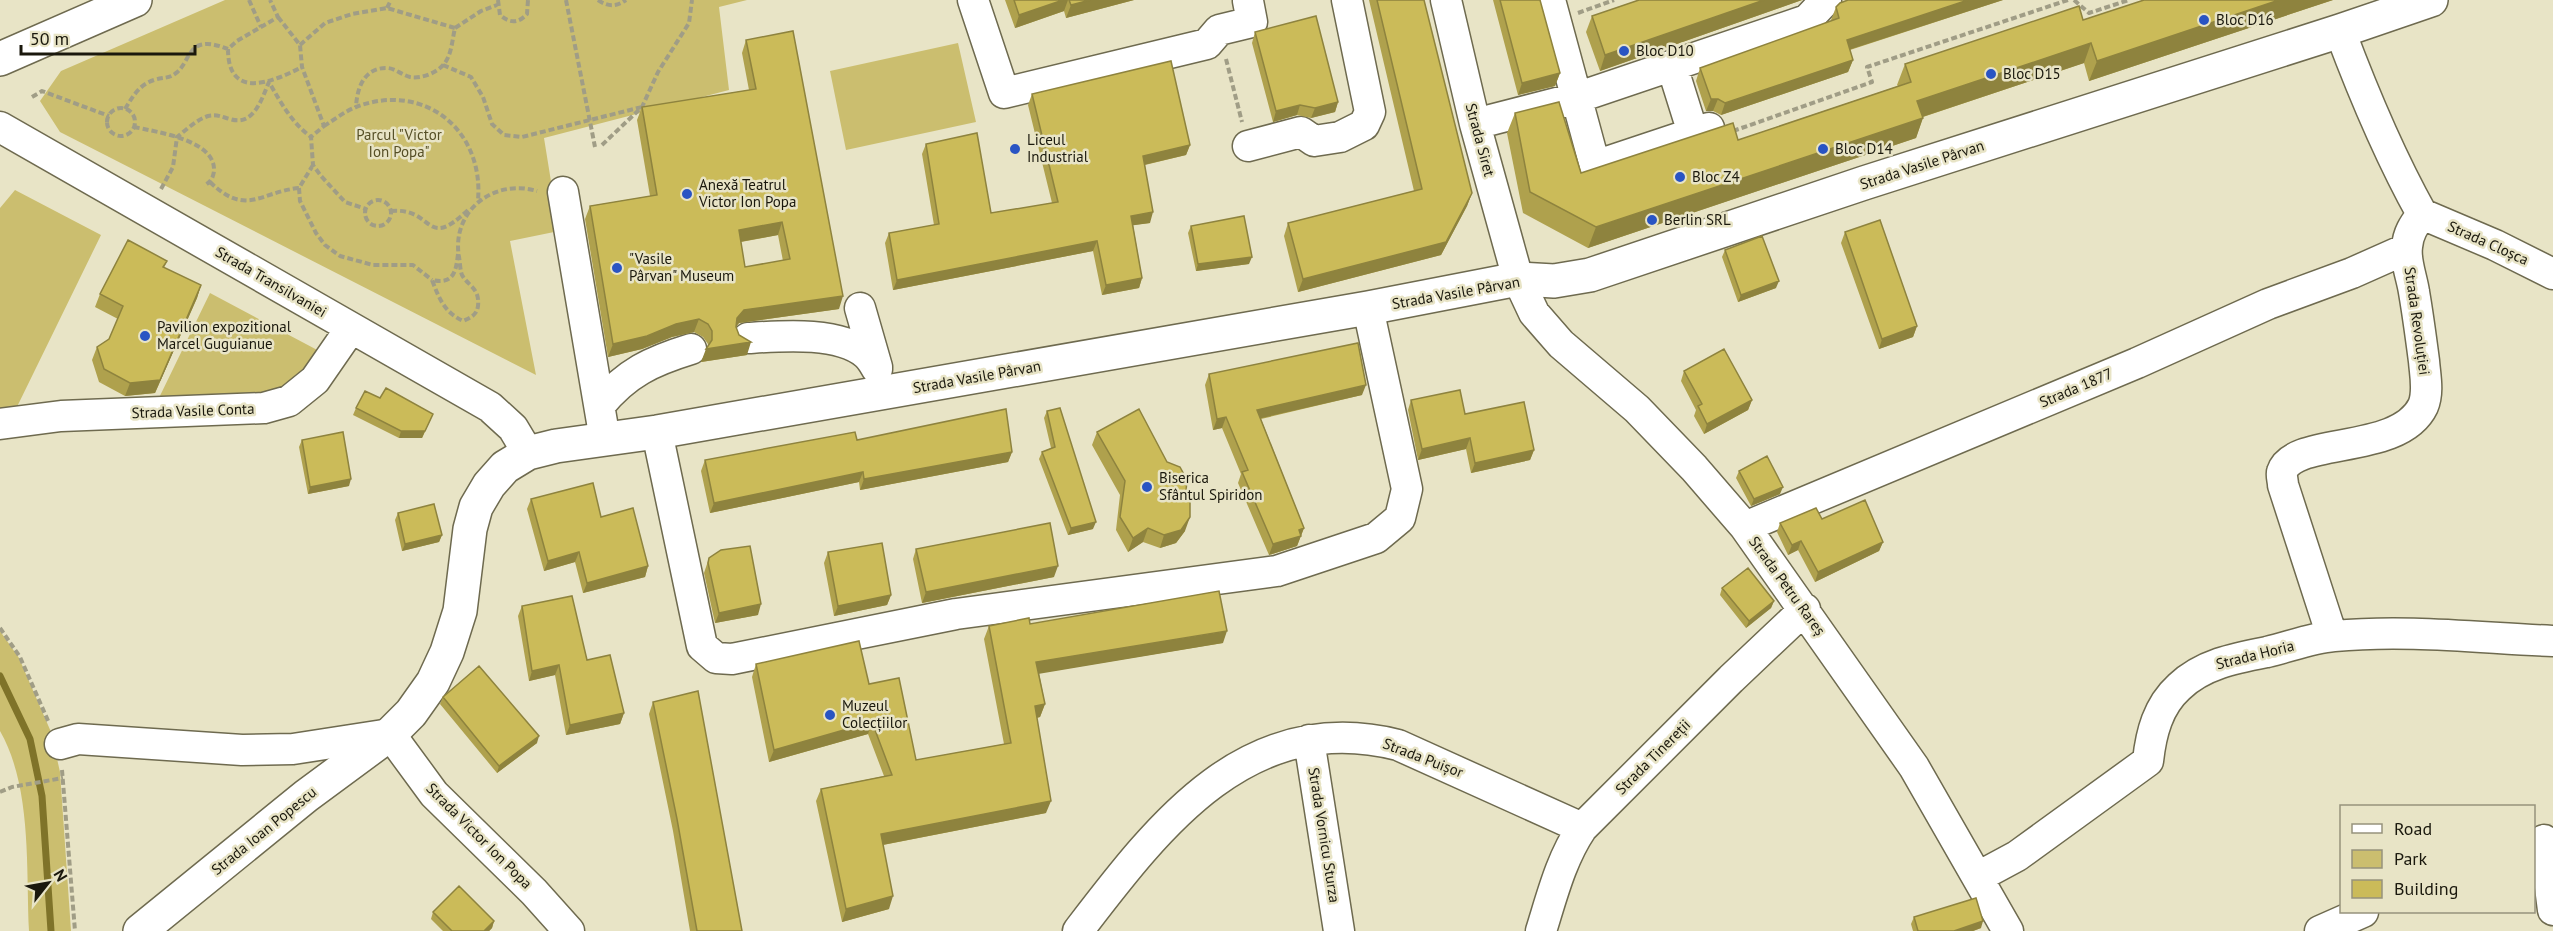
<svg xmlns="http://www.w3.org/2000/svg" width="2553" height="931" viewBox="0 0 2553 931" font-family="'PT Sans',sans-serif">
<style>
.green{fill:#cbbe6f}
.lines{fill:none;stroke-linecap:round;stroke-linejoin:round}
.stream{stroke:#7f7329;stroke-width:7}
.minor-casing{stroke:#6e6a4f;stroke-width:33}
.major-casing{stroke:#6e6a4f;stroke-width:36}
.path{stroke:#a09d86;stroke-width:4;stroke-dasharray:6 3;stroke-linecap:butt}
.minor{stroke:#fff;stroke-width:30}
.major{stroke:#fff;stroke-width:33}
.wall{fill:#afa14d;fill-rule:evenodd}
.shaded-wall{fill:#8e833e}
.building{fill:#cbbb59;stroke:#8e833e;stroke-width:1.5;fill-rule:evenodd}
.poi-dot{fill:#2954c3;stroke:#e8e4c6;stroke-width:2}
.labels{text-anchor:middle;stroke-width:5;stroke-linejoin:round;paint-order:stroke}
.poi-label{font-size:15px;fill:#1a180d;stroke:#e8e4c6;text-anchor:start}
.park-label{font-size:15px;fill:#564f26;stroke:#e8e4c6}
.street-label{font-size:15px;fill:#1a180d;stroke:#e8e4c6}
</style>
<rect width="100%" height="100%" fill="#e8e4c6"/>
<path class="green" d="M 225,0 L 747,0 L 719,7 L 729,90 L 544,138 L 559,231 L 510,241 L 536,375 L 60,132 L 40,101 L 61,71 Z
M 958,43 L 976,122 L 846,150 L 830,71 Z
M 15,190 L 101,235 L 13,415 L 0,417 L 0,208 Z
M 210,293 L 321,352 L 290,389 L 260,399 L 156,404 Z
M 0,631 L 19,658 L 51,732 L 60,772 L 71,931 L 29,931 C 26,868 32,787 0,731 Z"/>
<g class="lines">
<path class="stream" d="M 0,676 L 30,739 L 42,796 L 51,931"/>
<defs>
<path id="minor" d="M 973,0 L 1004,93 L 1207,44 L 1219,30 L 1252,22 L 1248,1
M 1446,0 L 1475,124 L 1518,279 L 1534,313 L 1561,344 L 1637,409 L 1694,468 L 1745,527 L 1914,767 L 2008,931
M 1550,0 L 1595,166 L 1709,128
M 1672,66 L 1693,133
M 1475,124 L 1576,98 L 1807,20 L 1826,0
M 0,127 L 490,407 L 513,428 L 528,453
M 1248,146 L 1301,132 L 1314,141 L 1340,137 L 1364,125 L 1370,112 L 1347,0
M 563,192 L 605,440
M 2422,214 L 2495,245 L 2553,274
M 860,308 L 877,367
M 748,338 C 781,336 839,331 866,354 C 871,358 874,364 877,369
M 600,405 C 626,373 652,361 691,349
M 0,424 L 61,416 L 264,408 L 289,401 L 315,380 L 351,328
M 657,432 L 702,646 L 716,658 L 732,659 L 956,614 L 1277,571 L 1376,538 L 1400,518 L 1407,489 L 1368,308
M 1745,527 L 2137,363 L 2268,304 L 2352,273 L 2406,249
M 2332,636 L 2283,485 C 2283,481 2281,475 2282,472 C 2293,436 2399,456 2423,406 C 2429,392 2425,375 2424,361 C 2421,338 2418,315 2414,292 C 2412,278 2405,261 2407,247 C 2408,233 2414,225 2422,214 C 2389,155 2364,95 2340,31
M 1309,740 L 1339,931
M 60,744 L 78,739 L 242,750 L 293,749 L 390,734 L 434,794 L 534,892 L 569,931
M 2544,840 L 2553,910
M 1978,877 L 2017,856 L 2148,761 C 2151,733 2158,706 2179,687 C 2203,664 2236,658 2267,652 C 2289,647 2311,638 2334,636 C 2406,629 2481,638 2553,641
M 1078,931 C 1159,825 1248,707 1398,745 L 1582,828
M 1541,931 C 1552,896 1561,859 1582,828 L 1731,679 L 1805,609
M 2320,931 L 2363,912"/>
<path id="major" d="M 0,59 L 135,0
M 140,931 L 306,796 L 390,734 L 411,713 L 433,682 L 447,652 L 460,611 L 470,529 L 476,507 L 489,485 L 505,467 L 528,453 L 556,446 L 657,432 L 1368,308 L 1518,279 L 1554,281 L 1590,275 L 1864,183 L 2340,31 L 2431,0"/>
</defs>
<use href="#minor" class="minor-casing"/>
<use href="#major" class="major-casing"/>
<path class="path" d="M 249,0 L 261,27
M 498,0 L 500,15 C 509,23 518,24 527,14 L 528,0
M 566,0 L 595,147
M 598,0 C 608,7 616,7 626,0
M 2074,0 L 2089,13 L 2129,0
M 387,8 L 391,0
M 1578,13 L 1614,0
M 278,17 L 300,45 L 302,67 L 324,126 L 311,137 L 313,165 L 321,176 L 345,202 L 366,209
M 455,28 L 481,11 L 497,5
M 300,45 L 325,23 L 352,14 L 387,8 L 455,28 C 452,40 452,54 444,64 C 437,73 421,79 410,77 C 402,75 396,69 388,68 C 364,67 357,88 356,107
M 228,49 C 228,101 273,82 302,67
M 1226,59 L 1242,122
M 443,65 L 471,77 L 483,97 L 492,124 L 504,135 L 522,137 L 642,107
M 32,97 L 42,91 L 109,116
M107 122a14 14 0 1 1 28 0a14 14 0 1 1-28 0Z
M 125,109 C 133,96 139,85 154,80 C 163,77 169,79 176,73 C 186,66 188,49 200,45 C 210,42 219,46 228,49 L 237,41 L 278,17 L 270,0
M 324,126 C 334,120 345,111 356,107 C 424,81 484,130 478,200
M 134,127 C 157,132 216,140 214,171 C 213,179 210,182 204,186
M 1733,131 L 1872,82 L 1867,67 L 2068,0
M 602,145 L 642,107 L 658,72 L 689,23 L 692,0
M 210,182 C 246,217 260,192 299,188 L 313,165
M 299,188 L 300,201 L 316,233 L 325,245 L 340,256 L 373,265 L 413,265 L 432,280
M 161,189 L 173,167 L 177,137 C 186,130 196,120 208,116 C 217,114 222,117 230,119 C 254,127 262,98 269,82 C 281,103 292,123 311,137
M365 213a13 13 0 1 1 26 0a13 13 0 1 1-26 0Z
M 391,211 C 435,207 424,252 468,210
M 458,254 C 456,271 454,285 432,280 C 439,298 444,312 463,321 C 470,318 477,315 478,306 C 480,288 468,286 462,275 C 460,270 460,262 459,257 C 451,211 494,178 537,191
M 0,628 L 20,657 L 49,723
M 62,770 L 75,931
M 0,792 L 12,787 L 63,778"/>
<use href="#minor" class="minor"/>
<use href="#major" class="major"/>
</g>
<path class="wall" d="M 1005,0 L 1134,0 L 1066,18 L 1064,11 L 1015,28 Z
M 1369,0 L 1424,0 L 1472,193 L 1467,206 L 1441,255 L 1298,292 L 1284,236 L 1288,223 L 1414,191 Z
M 1493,0 L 1540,0 L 1560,73 L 1555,86 L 1518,95 Z
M 1639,0 L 1802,0 L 1600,71 L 1586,32 L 1592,16 Z
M 1848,0 L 2003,0 L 1850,50 L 1853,60 L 1848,72 L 1721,115 L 1713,111 L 1706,111 L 1696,81 L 1700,68 L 1832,21 L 1831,20 L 1836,7 Z
M 2144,0 L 2333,0 L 2089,81 L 2084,63 L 1923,117 L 1916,138 L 1588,248 L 1523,213 L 1507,133 L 1515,113 L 1581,173 L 1738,140 L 1898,86 L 1897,85 L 1905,64 L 2083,20 Z
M 1255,32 L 1338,102 L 1335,112 L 1311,118 L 1297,115 L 1273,122 L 1252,43 Z
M 746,40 L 839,309 L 739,323 L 736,327 L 747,355 L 701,362 L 708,347 L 708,344 L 703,337 L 694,332 L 672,337 L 642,349 L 608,357 L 585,219 L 590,206 L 650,196 L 637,120 L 642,107 L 749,90 L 742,53 ZM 778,235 L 783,261 L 745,267 L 741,242 Z
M 1032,94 L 1190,145 L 1186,155 L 1145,165 L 1150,223 L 1133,225 L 1142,278 L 1139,288 L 1102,295 L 1093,251 L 893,290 L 885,243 L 889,233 L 934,225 L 922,154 L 926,144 L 991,213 L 1052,203 L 1028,105 Z
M 1191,226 L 1249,264 L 1196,271 L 1188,233 Z
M 1845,232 L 1917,326 L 1913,337 L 1879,349 L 1841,243 Z
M 1725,250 L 1776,288 L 1738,302 L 1722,257 Z
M 167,261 L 164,268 L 201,285 L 197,298 L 155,393 L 125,396 L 99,382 L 92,360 L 97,347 L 109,339 L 118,319 L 95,307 L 100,294 Z
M 1684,371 L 1752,400 L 1748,410 L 1704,434 L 1694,416 L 1696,410 L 1681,381 Z
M 1209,374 L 1362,395 L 1261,419 L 1304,528 L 1297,546 L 1269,555 L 1238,483 L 1241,474 L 1222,428 L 1213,430 L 1205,385 Z
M 380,398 L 433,414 L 422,438 L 399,438 L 353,415 L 356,408 Z
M 1411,400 L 1465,414 L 1534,450 L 1530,460 L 1471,473 L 1466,449 L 1418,460 L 1408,410 Z
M 1047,411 L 1093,529 L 1068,535 L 1039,459 L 1042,452 L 1051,448 L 1044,418 Z
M 1097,432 L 1185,531 L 1176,543 L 1160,548 L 1143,542 L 1128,552 L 1116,530 L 1120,495 L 1092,445 Z
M 302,440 L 349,486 L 308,494 L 299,447 Z
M 857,440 L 1012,452 L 1008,462 L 860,490 L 859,482 L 710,513 L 701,471 L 705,460 Z
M 1739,471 L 1780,494 L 1751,506 L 1736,478 Z
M 531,499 L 648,566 L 645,577 L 583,593 L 575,562 L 544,571 L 527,509 Z
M 398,513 L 442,535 L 439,542 L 402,551 L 395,520 Z
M 1822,519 L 1883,542 L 1879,551 L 1815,582 L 1798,550 L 1788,555 L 1777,532 L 1780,523 Z
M 916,549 L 1054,577 L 922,603 L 913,559 Z
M 828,552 L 891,595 L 887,605 L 834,616 L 824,563 Z
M 709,558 L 758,615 L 715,623 L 704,573 Z
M 1722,588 L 1774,601 L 1771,608 L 1746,628 L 1720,595 Z
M 522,606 L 587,660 L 624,713 L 620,724 L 566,735 L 555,675 L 529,681 L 518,616 Z
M 1030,624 L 1223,643 L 1039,673 L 1045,704 L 1040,717 L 1037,718 L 1046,813 L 883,845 L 889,909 L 842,922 L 816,801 L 821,789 L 884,776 L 868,734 L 769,762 L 752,677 L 756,664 L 869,684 L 916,760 L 1004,744 L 984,639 L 989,626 Z
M 443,697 L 537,743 L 497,773 L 440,704 Z
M 653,702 L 742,931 L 690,931 L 673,831 L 649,714 Z
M 433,912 L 494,921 L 492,928 L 489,931 L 443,931 L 431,919 Z
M 1914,917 L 1981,928 L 1973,931 L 1913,931 L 1911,924 Z"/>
<path class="shaded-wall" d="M 1063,0 L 1068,0 L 1064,11 L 1015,28 L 1019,15 Z
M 1090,0 L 1134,0 L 1066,18 L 1071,5 Z
M 1764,0 L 1802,0 L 1600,71 L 1605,55 Z
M 1968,0 L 2003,0 L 1842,52 L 1847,40 Z
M 2279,0 L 2333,0 L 2089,81 L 2097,61 Z
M 2091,43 L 2084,63 L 1910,121 L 1917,101 Z
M 1853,60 L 1848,72 L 1721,115 L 1725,103 Z
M 1560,73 L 1555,86 L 1518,95 L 1522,83 Z
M 1711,99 L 1718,99 L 1713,111 L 1706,111 Z
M 1338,102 L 1335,112 L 1311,118 L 1315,108 Z
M 1300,105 L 1297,115 L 1273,122 L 1276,111 Z
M 1923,118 L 1916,138 L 1588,248 L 1596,227 Z
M 1190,145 L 1186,155 L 1139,166 L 1143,156 Z
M 1472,193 L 1467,206 L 1441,255 L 1298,292 L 1303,279 Z
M 1153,212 L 1150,223 L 1128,226 L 1131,216 Z
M 782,222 L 778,235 L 734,243 L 739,230 Z
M 1097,241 L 1093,251 L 893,290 L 897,280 Z
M 1252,257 L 1249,264 L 1196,271 L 1198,264 Z
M 1142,278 L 1139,288 L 1102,295 L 1106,285 Z
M 1779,281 L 1776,288 L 1738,302 L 1741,295 Z
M 201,285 L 197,298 L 155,393 L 125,396 L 130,383 Z
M 843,296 L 839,309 L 739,323 L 732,331 L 737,318 L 744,310 Z
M 699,319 L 694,332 L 672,337 L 642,349 L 608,357 L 613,344 L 676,324 Z
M 1917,326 L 1913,337 L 1879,349 L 1882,339 Z
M 751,342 L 747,355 L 701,362 L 706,349 Z
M 1366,385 L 1362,395 L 1253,420 L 1257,410 Z
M 1752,400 L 1748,410 L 1704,434 L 1707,424 Z
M 433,414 L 422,438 L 399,438 L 401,431 Z
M 1226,417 L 1222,428 L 1213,430 L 1217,419 Z
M 1470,438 L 1466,449 L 1418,460 L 1422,449 Z
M 1534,450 L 1530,460 L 1471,473 L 1475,463 Z
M 1012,452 L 1008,462 L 860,490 L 864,479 Z
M 863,472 L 859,482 L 710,513 L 714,503 Z
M 351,479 L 349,486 L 308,494 L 310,487 Z
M 1783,487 L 1780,494 L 1751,506 L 1754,499 Z
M 1190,517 L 1185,531 L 1176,543 L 1160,548 L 1164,535 Z
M 1096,522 L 1093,529 L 1068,535 L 1071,528 Z
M 1148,528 L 1143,542 L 1128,552 L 1133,538 Z
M 1304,528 L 1297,546 L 1269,555 L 1273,544 Z
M 442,535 L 439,542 L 402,551 L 405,544 Z
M 1801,541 L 1798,550 L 1788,555 L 1792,545 Z
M 1883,542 L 1879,551 L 1815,582 L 1818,572 Z
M 579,552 L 575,562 L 544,571 L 548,561 Z
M 648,566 L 645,577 L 583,593 L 587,583 Z
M 1058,566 L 1054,577 L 922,603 L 926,592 Z
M 891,595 L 887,605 L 834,616 L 838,606 Z
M 1774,601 L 1771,608 L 1746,628 L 1749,621 Z
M 761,604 L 758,615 L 715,623 L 719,613 Z
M 1227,631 L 1223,643 L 1032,675 L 1036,662 Z
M 559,665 L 555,675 L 529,681 L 532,671 Z
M 1045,704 L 1040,717 L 1030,719 L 1035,706 Z
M 624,713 L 620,724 L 566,735 L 570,725 Z
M 872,722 L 868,734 L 769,762 L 774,750 Z
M 539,736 L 537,743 L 497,773 L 499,766 Z
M 1051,801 L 1046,813 L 877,846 L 881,834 Z
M 893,896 L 889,909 L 842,922 L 846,909 Z
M 494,921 L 492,928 L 489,931 L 484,931 Z
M 1983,921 L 1981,928 L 1973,931 L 1954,931 Z"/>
<path class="building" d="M 1014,0 L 1063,0 L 1019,15 Z
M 1069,0 L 1090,0 L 1071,5 Z
M 1377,0 L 1424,0 L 1472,193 L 1446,242 L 1303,279 L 1288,223 L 1422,189 Z
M 1500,0 L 1540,0 L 1560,73 L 1522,83 Z
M 1639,0 L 1764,0 L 1605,55 L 1592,16 Z
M 1848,0 L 1968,0 L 1847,40 L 1853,60 L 1725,103 L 1718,99 L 1711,99 L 1700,68 L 1839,18 L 1836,7 L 1840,3 Z
M 2144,0 L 2279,0 L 2097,61 L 2091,43 L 1917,101 L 1923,118 L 1596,227 L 1530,192 L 1515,113 L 1559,102 L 1581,173 L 1733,123 L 1738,140 L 1911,82 L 1905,64 L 2079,6 L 2083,20 Z
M 1316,16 L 1338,102 L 1315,108 L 1300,105 L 1276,111 L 1255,32 Z
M 793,31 L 843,296 L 744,310 L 737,318 L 736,327 L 739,335 L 751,342 L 706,349 L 712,340 L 712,331 L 708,324 L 699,319 L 676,324 L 647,336 L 613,344 L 590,206 L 657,195 L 642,107 L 756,89 L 746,40 ZM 782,222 L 790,259 L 745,267 L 739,230 Z
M 1171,61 L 1190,145 L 1143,156 L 1153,212 L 1131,216 L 1142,278 L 1106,285 L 1097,241 L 897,280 L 889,233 L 939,224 L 926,144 L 977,133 L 991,213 L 1058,202 L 1032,94 Z
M 1244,216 L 1252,257 L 1198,264 L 1191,226 Z
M 1880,220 L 1917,326 L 1882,339 L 1845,232 Z
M 1762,236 L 1779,281 L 1741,295 L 1725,250 Z
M 128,240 L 167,261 L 163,267 L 201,285 L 160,380 L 130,383 L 104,369 L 97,347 L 109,339 L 123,306 L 100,294 Z
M 1358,343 L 1366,385 L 1257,410 L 1304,528 L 1299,530 L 1301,536 L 1273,544 L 1242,472 L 1248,470 L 1226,417 L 1217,419 L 1209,374 Z
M 1724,349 L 1752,400 L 1707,424 L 1698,406 L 1702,404 L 1684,371 Z
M 386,388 L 433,414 L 425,431 L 401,431 L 356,408 L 365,391 L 380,398 Z
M 1460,390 L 1465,414 L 1524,402 L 1534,450 L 1475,463 L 1470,438 L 1422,449 L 1411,400 Z
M 1060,408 L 1096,522 L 1071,528 L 1042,452 L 1055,447 L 1047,411 Z
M 1006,409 L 1012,452 L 864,479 L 863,472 L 714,503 L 705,460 L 855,432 L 857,440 Z
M 1139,409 L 1167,462 L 1180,467 L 1187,480 L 1186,491 L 1190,500 L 1190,517 L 1181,530 L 1164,535 L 1148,528 L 1133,538 L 1120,517 L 1125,481 L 1097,432 Z
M 343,432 L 351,479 L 310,487 L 302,440 Z
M 1767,456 L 1783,487 L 1754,499 L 1739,471 Z
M 593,483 L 601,517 L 633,508 L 648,566 L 587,583 L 579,552 L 548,561 L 531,499 Z
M 1865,500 L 1883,542 L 1818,572 L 1801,541 L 1792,545 L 1780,523 L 1816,508 L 1822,519 Z
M 434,504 L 442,535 L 405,544 L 398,513 Z
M 1050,523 L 1058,566 L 926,592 L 916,549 Z
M 882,543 L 891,595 L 838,606 L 828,552 Z
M 750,546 L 761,604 L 719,613 L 708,563 L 709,558 L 721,550 Z
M 1748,568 L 1774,601 L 1749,621 L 1722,588 Z
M 1219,591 L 1227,631 L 1036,662 L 1045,704 L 1035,706 L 1051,801 L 881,834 L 893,896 L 846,909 L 821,789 L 892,775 L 872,722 L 774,750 L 756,664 L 859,641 L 869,684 L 899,678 L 916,760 L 1011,743 L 989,626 L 1029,618 L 1030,624 Z
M 572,596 L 587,660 L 610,655 L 624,713 L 570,725 L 559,665 L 532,671 L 522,606 Z
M 479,666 L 539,736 L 499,766 L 443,697 Z
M 698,691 L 742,931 L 697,931 L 677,819 L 653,702 Z
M 459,886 L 494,921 L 484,931 L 452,931 L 433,912 Z
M 1976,898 L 1983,921 L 1954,931 L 1918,931 L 1914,917 Z"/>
<g class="poi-dot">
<circle cx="2204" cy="20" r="6"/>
<circle cx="1624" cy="51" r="6"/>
<circle cx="1991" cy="74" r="6"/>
<circle cx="1015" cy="149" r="6"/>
<circle cx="1823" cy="149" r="6"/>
<circle cx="1680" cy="177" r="6"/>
<circle cx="687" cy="194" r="6"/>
<circle cx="1652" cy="220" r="6"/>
<circle cx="617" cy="268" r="6"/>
<circle cx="145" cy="336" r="6"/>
<circle cx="1147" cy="487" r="6"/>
<circle cx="830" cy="715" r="6"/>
</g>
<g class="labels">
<g class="poi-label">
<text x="2216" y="25">Bloc D16</text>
<text x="1636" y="56">Bloc D10</text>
<text x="2003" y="79">Bloc D15</text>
<text x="1027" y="145">Liceul<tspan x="1027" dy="17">Industrial</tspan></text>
<text x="1835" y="154">Bloc D14</text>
<text x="1692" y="182">Bloc Z4</text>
<text x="699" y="190">Anexă Teatrul<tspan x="699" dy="17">Victor Ion Popa</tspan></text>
<text x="1664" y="225">Berlin SRL</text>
<text x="629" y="264">"Vasile<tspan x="629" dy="17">Pârvan" Museum</tspan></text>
<text x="157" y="332">Pavilion expozitional<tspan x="157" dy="17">Marcel Guguianue</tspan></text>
<text x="1159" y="483">Biserica<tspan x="1159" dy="17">Sfântul Spiridon</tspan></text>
<text x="842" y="711">Muzeul<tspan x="842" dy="17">Colecțiilor</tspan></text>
</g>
<g class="park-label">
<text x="399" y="140">Parcul "Victor<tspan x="399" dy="17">Ion Popa"</tspan></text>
</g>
<g class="street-label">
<text transform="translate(1480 140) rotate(75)" y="5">Strada Siret</text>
<text transform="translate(1922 165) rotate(-18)" y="5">Strada Vasile Pârvan</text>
<text transform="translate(2488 243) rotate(24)" y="5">Strada Cloșca</text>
<text transform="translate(271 282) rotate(30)" y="5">Strada Transilvaniei</text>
<text transform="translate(1456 293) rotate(-10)" y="5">Strada Vasile Pârvan</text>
<text transform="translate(2417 321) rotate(82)" y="5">Strada Revoluției</text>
<text transform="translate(977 377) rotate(-10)" y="5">Strada Vasile Pârvan</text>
<text transform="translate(2076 388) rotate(-23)" y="5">Strada 1877</text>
<text transform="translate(193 411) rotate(-2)" y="5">Strada Vasile Conta</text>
<text transform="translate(1787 586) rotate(54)" y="5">Strada Petru Rareș</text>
<text transform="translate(2255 655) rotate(-14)" y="5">Strada Horia</text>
<text transform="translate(1653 757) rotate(-45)" y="5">Strada Tinereții</text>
<text transform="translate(1423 758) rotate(21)" y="5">Strada Puișor</text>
<text transform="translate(264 831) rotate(-39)" y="5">Strada Ioan Popescu</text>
<text transform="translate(1324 835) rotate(81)" y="5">Strada Vornicu Sturza</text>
<text transform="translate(479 836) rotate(45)" y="5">Strada Victor Ion Popa</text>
</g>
</g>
<rect x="2340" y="805" width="195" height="108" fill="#e8e4c6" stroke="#96927c" stroke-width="1.5"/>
<rect x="2352" y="824" width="30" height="9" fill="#ffffff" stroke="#96927c" stroke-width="1.5"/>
<text x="2394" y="835" font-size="18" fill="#1a180d">Road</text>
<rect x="2352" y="850" width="30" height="18" fill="#cbbe6f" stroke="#96927c" stroke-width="1.5"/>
<text x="2394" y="865" font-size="18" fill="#1a180d">Park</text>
<rect x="2352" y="880" width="30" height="18" fill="#cbbb59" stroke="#96927c" stroke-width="1.5"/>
<text x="2394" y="895" font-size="18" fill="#1a180d">Building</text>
<g transform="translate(48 883) rotate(59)" stroke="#e8e4c6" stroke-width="4.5" paint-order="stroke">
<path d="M0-4.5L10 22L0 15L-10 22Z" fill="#1a180d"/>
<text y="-9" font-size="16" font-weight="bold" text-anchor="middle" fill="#1a180d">N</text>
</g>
<path d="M21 45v9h174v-9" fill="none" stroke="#1a180d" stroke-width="3"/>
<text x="30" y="45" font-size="18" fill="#1a180d" stroke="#e8e4c6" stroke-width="4.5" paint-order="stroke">50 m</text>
</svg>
